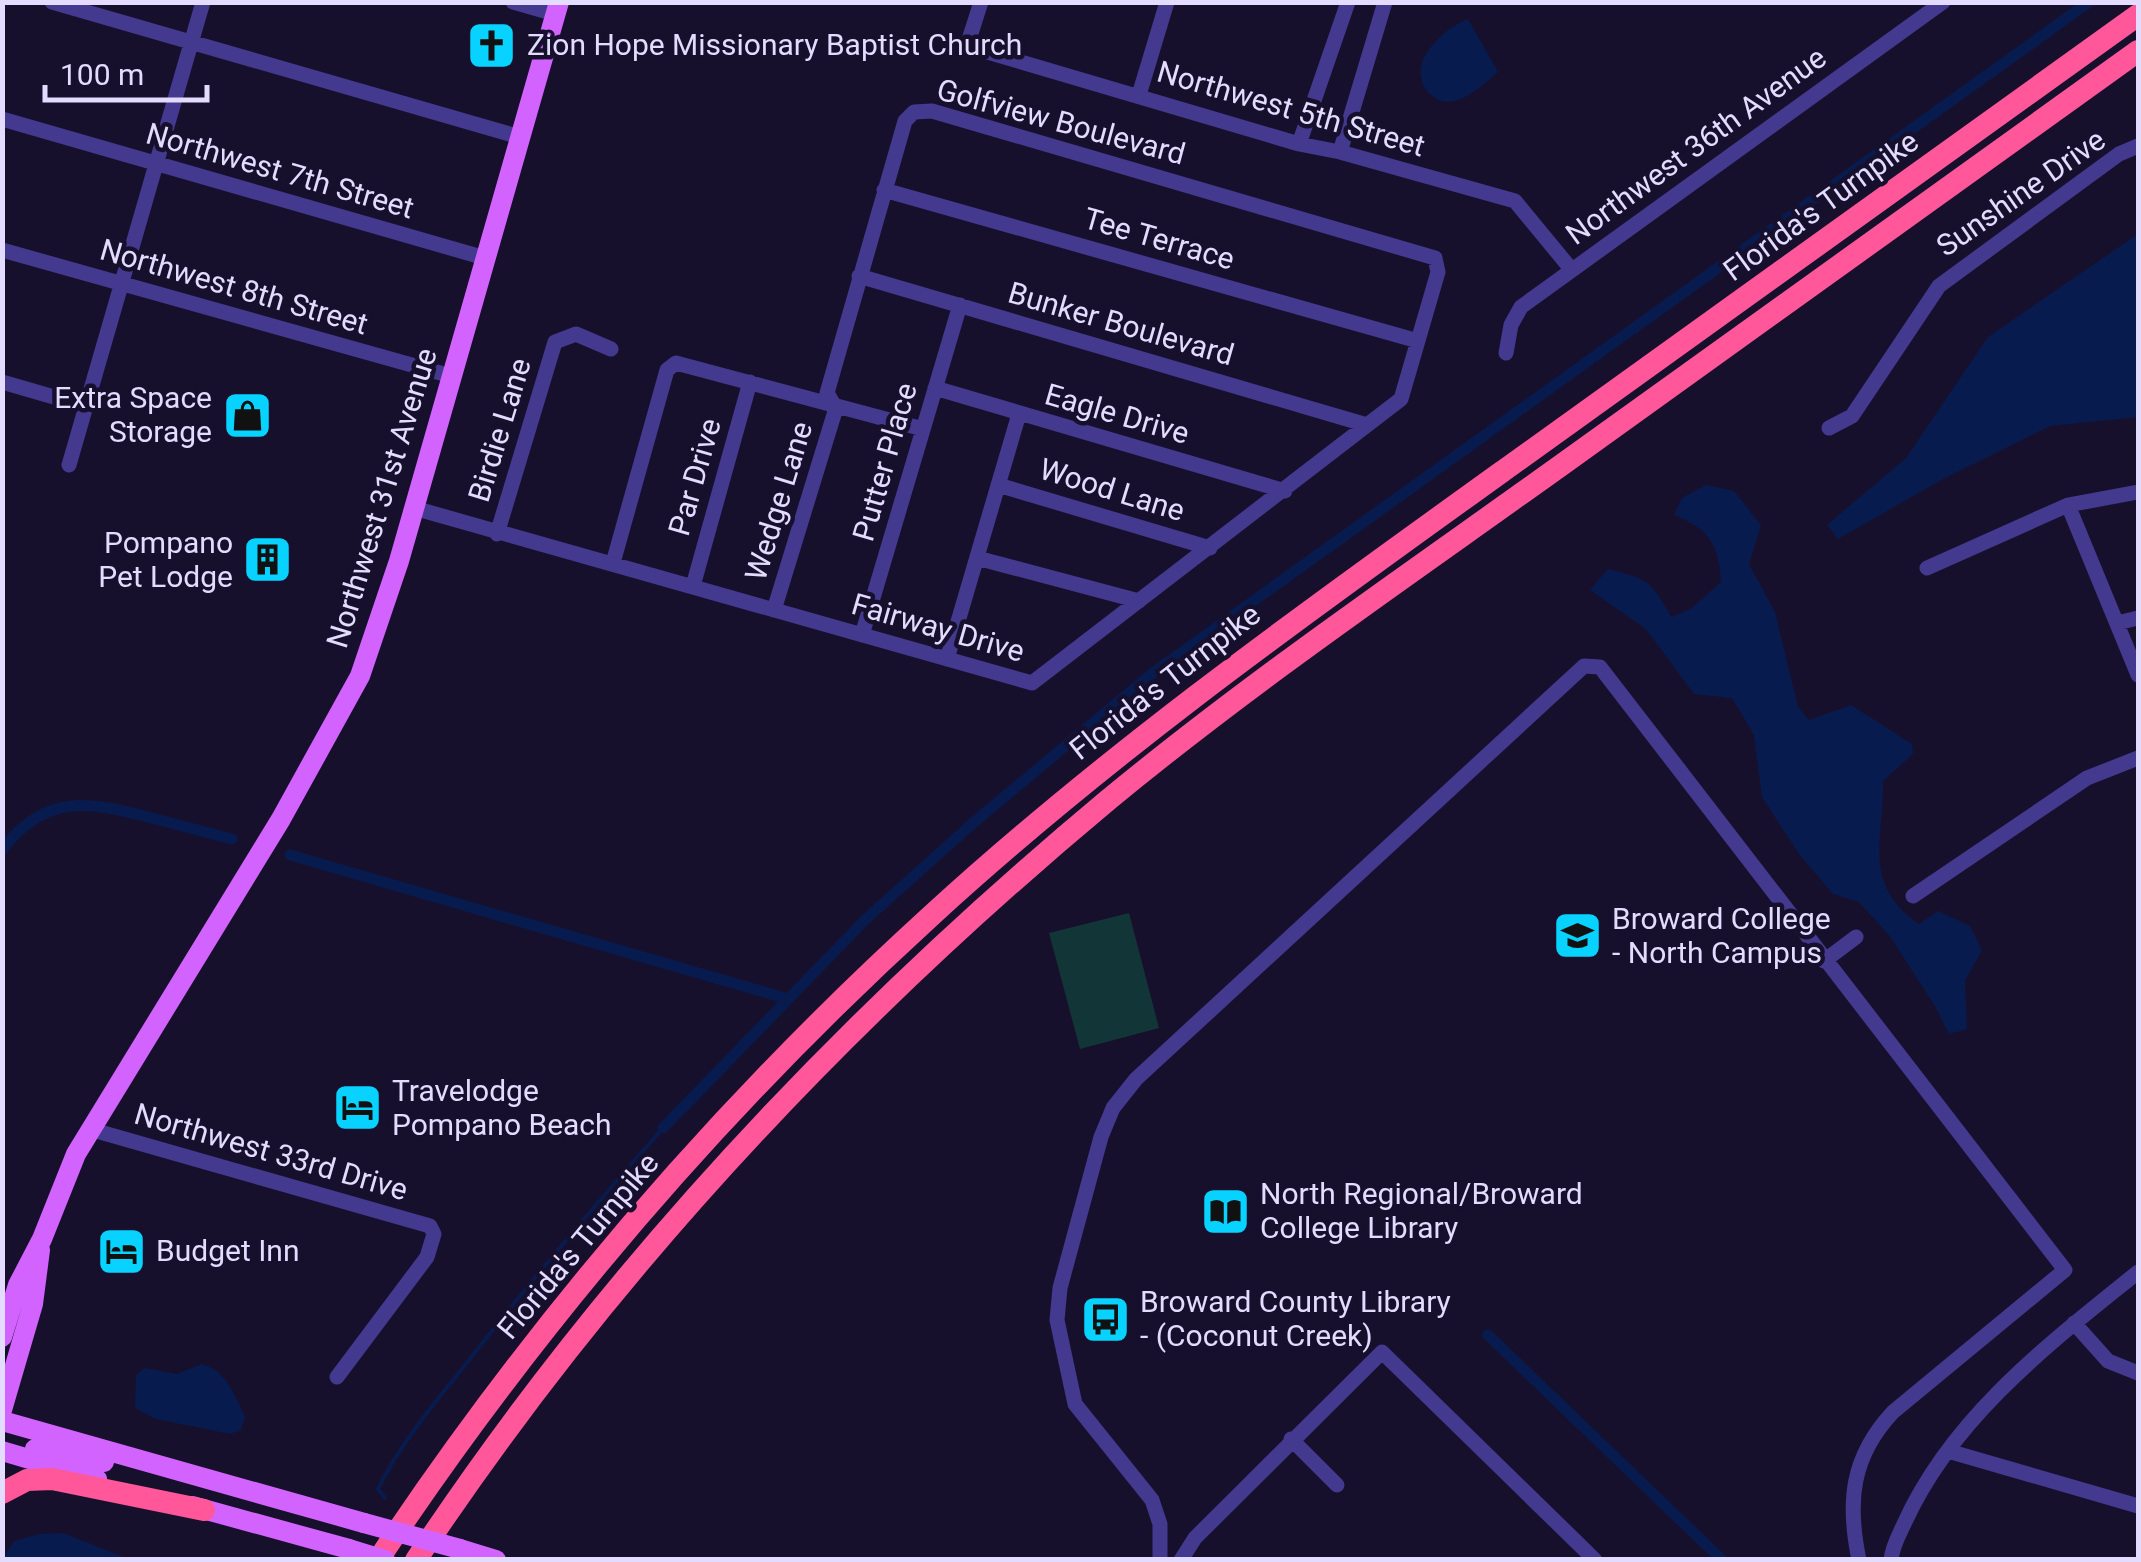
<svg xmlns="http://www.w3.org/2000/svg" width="2141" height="1562" viewBox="0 0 2141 1562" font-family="Roboto,sans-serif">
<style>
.green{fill:#123537}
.water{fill:#081b4e}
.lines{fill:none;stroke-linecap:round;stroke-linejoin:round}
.stream{stroke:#081b4e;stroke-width:4}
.canal{stroke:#081b4e;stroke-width:11}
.minor{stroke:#43398e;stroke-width:15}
.major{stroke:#d263ff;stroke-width:20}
.highway{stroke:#ff5799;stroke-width:22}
.major-bridge{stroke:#d263ff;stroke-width:20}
.labels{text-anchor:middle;stroke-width:9;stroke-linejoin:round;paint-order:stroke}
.poi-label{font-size:30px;fill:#e3dcff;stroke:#17102d;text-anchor:start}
.street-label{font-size:30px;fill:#e3dcff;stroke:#17102d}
</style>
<rect width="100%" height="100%" fill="#17102d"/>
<path class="green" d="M 1129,913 L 1159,1028 L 1080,1049 L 1049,933 Z"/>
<path class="water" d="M 1468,19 L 1498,72 C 1486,82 1473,95 1458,100 C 1435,108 1415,85 1422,63 C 1428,44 1451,25 1468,19 Z
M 2138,234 L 2138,417 L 2050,426 L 1943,479 L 1838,539 L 1827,525 L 1906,458 L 1988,337 Z
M 1706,485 L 1734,491 L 1761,525 L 1749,564 L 1775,612 L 1798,707 L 1809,720 L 1851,705 L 1912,744 L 1913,754 L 1883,781 C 1884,841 1861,883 1919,924 L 1938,911 L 1970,926 L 1982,950 L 1965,981 L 1967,1029 L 1949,1034 L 1935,1006 L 1889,935 L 1859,902 L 1833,894 L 1799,854 L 1762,797 L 1754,735 L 1732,698 L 1694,694 L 1646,629 L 1590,590 L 1608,569 C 1651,580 1649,580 1672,617 L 1692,608 L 1721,582 C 1719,544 1709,529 1674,515 L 1682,498 Z
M 202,1364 C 227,1371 234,1395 245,1417 L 241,1430 L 231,1434 L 156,1419 L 135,1408 L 136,1375 L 145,1368 L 177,1374 Z
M 63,1533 L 129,1559 L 130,1559 L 3,1559 L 14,1541 L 40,1534 Z"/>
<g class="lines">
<path class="stream" d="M 385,1498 L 378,1489 C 400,1443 435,1403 466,1364 C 529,1283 595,1205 663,1128"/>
<path class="canal" d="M 2,850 C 44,794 87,801 148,817 C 176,824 204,832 232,839
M 290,855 L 788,999
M 663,1128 L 866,919 L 973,823 L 1153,673 L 2089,2
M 1488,1335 L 1722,1560"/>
<path class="minor" d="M 52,2 L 520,137
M 513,2 L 555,14
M 981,2 L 967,46 L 1299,144 L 1340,152 L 1515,201 L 1571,269
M 1139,95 L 1167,2
M 2,119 L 485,258
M 1299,144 L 1348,2
M 1340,152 L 1385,2
M 884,190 L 1418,341
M 2,250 L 451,376
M 859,276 L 1367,425
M 1506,353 L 1511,325 L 1521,307 L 1943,2
M 2,382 L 85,406
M 935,388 L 1285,491
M 1829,428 L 1852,416 L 1939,286 L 2119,154 L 2138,146
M 69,465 L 203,2
M 998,485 L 1210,548
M 2068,505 L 2138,675
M 414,508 L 1032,683 L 1401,399 L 1438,272 L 1435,258 L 932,111 L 914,112 L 905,121 L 827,393 L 836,408 L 774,610
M 497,534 L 555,342 L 576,334 L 611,349
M 977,558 L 1139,601
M 613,563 L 667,370 L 676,363 L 923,429
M 1927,568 L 2068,505 L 2138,492
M 693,586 L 750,382
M 2117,623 L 2138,618
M 862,635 L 960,305
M 947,659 L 1019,414
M 1913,896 L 2087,778 L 2138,758
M 1824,961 L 1856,937
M 93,1130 L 430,1226 L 434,1234 L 427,1257 L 337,1377
M 2074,1323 L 2108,1361 L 2138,1373
M 1291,1439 L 1337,1485
M 1948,1451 L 2138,1506
M 1160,1560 L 1160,1524 L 1152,1500 L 1075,1404 L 1057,1320 L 1060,1288 L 1101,1137 L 1113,1108 L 1136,1079 L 1584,666 L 1600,667 L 2065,1270 L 1893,1412 C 1851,1457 1847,1502 1859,1560
M 1181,1560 L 1195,1538 L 1382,1352 L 1595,1560
M 1891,1560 C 1892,1547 1899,1535 1904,1524 C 1952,1417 2050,1343 2138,1272"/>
<path class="major" d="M 2,1337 L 18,1285 L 42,1239 L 76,1154 L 281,819 L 360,676 L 399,561 L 559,2
M 2,1410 L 33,1304 L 40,1250
M 2,1421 L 364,1523
M 35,1449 L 104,1462
M 2,1451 L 97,1479
M 192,1506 L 349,1549
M 460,1549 L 496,1560"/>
<path class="highway" d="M 2,1493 L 27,1480 L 52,1479 L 204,1510
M 378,1560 C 535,1324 723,1105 933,914 C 1111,751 1307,612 1503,471 C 1715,319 1927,167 2138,15
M 416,1560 C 606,1273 844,1020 1108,800 C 1257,677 1417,569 1574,456 C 1762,321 1950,186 2138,51"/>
<path class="major-bridge" d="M 364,1523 L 460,1549
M 349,1549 L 385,1560"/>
</g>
<defs>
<symbol id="church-square" viewBox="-11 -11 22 22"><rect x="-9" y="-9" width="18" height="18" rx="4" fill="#08d2ff" stroke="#17102d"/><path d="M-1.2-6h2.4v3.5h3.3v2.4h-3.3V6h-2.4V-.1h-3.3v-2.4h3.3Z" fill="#111"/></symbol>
<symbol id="shop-square" viewBox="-11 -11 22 22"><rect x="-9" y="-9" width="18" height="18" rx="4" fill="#08d2ff" stroke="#17102d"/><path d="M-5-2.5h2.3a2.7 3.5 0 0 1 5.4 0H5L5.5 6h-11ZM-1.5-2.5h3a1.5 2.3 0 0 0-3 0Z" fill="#111"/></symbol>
<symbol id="building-square" viewBox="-11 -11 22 22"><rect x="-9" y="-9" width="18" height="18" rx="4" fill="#08d2ff" stroke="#17102d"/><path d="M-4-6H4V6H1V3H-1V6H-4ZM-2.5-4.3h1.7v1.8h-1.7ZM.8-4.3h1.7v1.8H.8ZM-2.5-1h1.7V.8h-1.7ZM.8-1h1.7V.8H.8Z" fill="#111"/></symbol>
<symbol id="university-square" viewBox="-11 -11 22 22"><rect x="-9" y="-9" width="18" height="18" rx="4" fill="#08d2ff" stroke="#17102d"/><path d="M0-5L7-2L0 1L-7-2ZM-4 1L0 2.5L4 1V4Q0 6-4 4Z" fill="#111"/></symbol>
<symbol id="hotel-square" viewBox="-11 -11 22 22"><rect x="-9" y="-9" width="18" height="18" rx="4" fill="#08d2ff" stroke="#17102d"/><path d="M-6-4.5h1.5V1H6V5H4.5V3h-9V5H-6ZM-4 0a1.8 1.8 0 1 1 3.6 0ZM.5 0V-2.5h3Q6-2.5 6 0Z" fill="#111"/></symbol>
<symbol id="library-square" viewBox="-11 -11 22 22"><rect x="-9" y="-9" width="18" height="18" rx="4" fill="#08d2ff" stroke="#17102d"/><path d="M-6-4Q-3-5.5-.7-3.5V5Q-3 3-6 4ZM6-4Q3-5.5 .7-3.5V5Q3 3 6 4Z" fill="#111"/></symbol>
<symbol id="bus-square" viewBox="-11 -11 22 22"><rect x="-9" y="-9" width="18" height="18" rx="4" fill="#08d2ff" stroke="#17102d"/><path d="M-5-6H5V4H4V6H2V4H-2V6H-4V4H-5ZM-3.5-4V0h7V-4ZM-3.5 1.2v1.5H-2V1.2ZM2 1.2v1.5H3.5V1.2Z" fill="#111"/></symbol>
</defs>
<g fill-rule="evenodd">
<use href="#church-square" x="464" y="18" width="55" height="55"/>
<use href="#shop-square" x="220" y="388" width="55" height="55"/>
<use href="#building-square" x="240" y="532" width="55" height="55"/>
<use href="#university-square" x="1550" y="908" width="55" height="55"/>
<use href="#hotel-square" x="330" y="1080" width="55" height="55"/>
<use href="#library-square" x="1198" y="1184" width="55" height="55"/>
<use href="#hotel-square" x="94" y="1224" width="55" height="55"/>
<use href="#bus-square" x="1078" y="1292" width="55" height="55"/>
</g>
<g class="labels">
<g class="poi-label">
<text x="527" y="55">Zion Hope Missionary Baptist Church</text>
<text x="212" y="408" text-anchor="end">Extra Space<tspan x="212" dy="34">Storage</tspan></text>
<text x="233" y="553" text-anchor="end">Pompano<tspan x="233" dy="34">Pet Lodge</tspan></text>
<text x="1612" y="929">Broward College<tspan x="1612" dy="34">- North Campus</tspan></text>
<text x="392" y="1101">Travelodge<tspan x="392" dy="34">Pompano Beach</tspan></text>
<text x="1260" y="1204">North Regional/Broward<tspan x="1260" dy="34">College Library</tspan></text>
<text x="156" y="1261">Budget Inn</text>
<text x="1140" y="1312">Broward County Library<tspan x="1140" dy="34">- (Coconut Creek)</tspan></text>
</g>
<g class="street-label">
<text transform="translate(1291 109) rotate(16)" y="10">Northwest 5th Street</text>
<text transform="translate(1061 122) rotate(15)" y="10">Golfview Boulevard</text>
<text transform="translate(1696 146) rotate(-36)" y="10">Northwest 36th Avenue</text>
<text transform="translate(280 171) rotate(16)" y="10">Northwest 7th Street</text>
<text transform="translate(2021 193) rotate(-35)" y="10">Sunshine Drive</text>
<text transform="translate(1821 206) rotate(-36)" y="10">Florida's Turnpike</text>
<text transform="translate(1159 239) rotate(16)" y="10">Tee Terrace</text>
<text transform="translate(234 287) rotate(16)" y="10">Northwest 8th Street</text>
<text transform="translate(1121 324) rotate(16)" y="10">Bunker Boulevard</text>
<text transform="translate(1117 414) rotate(16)" y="10">Eagle Drive</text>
<text transform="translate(500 430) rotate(-73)" y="10">Birdie Lane</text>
<text transform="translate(885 462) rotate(-74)" y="10">Putter Place</text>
<text transform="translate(695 477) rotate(-74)" y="10">Par Drive</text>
<text transform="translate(1112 490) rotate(17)" y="10">Wood Lane</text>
<text transform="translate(382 498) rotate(-73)" y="10">Northwest 31st Avenue</text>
<text transform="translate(779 501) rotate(-73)" y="10">Wedge Lane</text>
<text transform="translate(938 628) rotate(16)" y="10">Fairway Drive</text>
<text transform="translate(1165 682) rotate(-38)" y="10">Florida's Turnpike</text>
<text transform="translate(271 1152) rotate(16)" y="10">Northwest 33rd Drive</text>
<text transform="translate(578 1246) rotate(-50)" y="10">Florida's Turnpike</text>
</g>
</g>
<rect width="2141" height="1562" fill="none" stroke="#e3dcff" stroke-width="10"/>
<path d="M45 85v15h162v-15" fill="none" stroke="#e3dcff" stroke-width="5"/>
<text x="60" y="85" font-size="30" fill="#e3dcff" stroke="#17102d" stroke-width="8" paint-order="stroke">100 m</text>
</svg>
